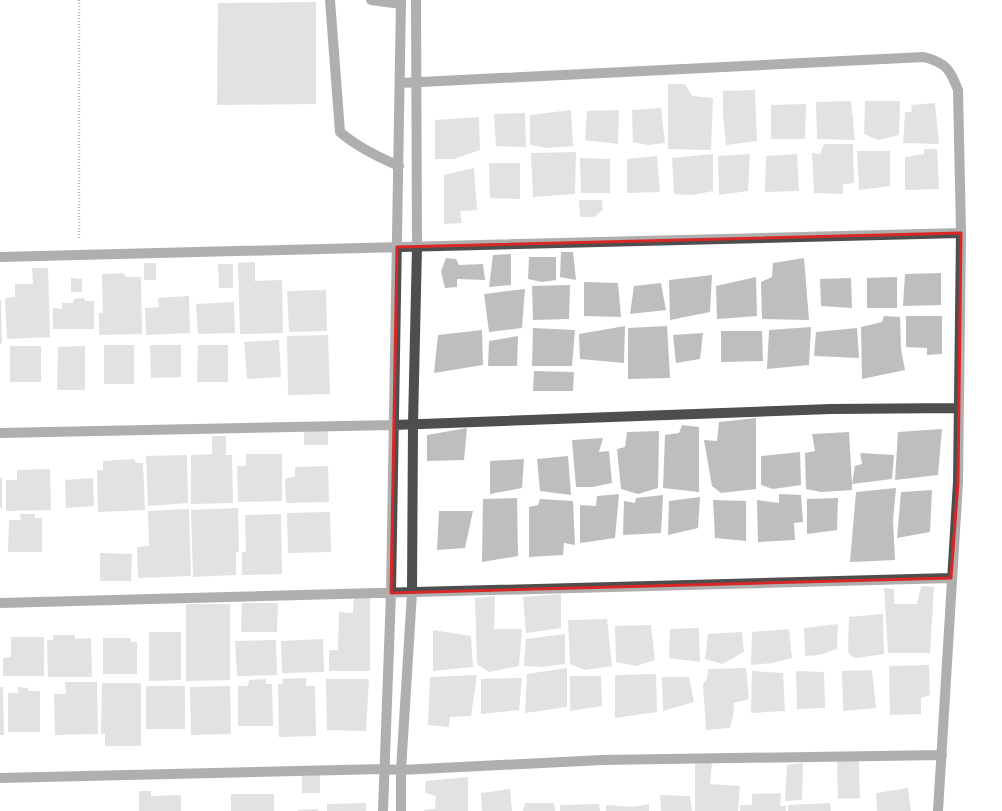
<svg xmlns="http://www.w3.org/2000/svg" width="1002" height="811" viewBox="0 0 1002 811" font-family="'Asap Condensed',sans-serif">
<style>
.building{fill:#bebebe}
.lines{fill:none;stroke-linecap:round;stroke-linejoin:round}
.path{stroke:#707070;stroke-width:2.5;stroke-dasharray:1 2;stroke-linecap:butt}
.minor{stroke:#4e4e4e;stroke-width:10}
.marked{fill:none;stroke:#d62828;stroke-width:3;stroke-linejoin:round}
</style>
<rect width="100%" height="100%" fill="#fff"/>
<path class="building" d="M 316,2 L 316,104 L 217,105 L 218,3 Z
M 668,84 L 685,84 L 692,96 L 713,98 L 711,150 L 668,149 Z
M 755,90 L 757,141 L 726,145 L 723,115 L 723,91 Z
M 851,101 L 855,140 L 817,139 L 816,102 Z
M 865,101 L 900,101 L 899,135 L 878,140 L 864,134 Z
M 935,103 L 939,144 L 903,143 L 905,112 L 912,112 L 911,105 Z
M 806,104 L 805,139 L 771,139 L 771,105 Z
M 661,108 L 665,143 L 648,145 L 633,142 L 632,110 Z
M 571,110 L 573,146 L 548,148 L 530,145 L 530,115 Z
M 619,110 L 618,144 L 585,140 L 587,111 Z
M 525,113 L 526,147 L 496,146 L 494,114 Z
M 479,117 L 480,150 L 454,159 L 435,159 L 435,120 Z
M 824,144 L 853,144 L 854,183 L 843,184 L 843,194 L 814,193 L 812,153 L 820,154 Z
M 924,149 L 937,149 L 939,189 L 905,190 L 905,157 L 924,154 Z
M 857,151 L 890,151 L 890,186 L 859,190 Z
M 576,152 L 575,194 L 533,197 L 531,153 Z
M 713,154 L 713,191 L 693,195 L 674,194 L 672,158 Z
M 750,154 L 748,191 L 719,195 L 718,156 Z
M 797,154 L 799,191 L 765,192 L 766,156 Z
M 657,156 L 660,192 L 627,193 L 627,159 Z
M 580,158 L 610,159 L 610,193 L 581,193 Z
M 489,163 L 520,163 L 520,199 L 490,198 Z
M 474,168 L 477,210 L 460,211 L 462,223 L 444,224 L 444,175 Z
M 579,200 L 602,200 L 603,210 L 594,217 L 580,217 Z
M 561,252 L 573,252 L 576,280 L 560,277 Z
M 511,254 L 511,285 L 489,287 L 493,255 Z
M 529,257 L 556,257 L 556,280 L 542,282 L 528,279 Z
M 446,258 L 456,259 L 459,265 L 483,264 L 485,280 L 457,279 L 457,287 L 445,288 L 441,271 Z
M 804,258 L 809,320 L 762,319 L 761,282 L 772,277 L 773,263 Z
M 255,262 L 255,281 L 282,280 L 283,333 L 240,334 L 238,263 Z
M 144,263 L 156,263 L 156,280 L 144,280 Z
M 218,264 L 233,264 L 233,288 L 219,288 Z
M 32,268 L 48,268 L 50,337 L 7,339 L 5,298 L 15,297 L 15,284 L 33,284 Z
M 123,273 L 126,277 L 141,277 L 142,334 L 99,335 L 99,313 L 103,313 L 102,274 Z
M 941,273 L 941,305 L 903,306 L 905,274 Z
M 712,275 L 710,312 L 670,320 L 669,280 Z
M 756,277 L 757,316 L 717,319 L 716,286 Z
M 897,277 L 897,308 L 867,308 L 867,278 Z
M 71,278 L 82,279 L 82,292 L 71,292 Z
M 851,278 L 852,308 L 821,306 L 820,279 Z
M 584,282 L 618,283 L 621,317 L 584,316 Z
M 661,283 L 666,310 L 630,314 L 634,286 Z
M 570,285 L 569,319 L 533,320 L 532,286 Z
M 525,289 L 522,328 L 489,332 L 484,294 Z
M 326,290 L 327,331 L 289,332 L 287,291 Z
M 189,296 L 190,333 L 146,335 L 145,308 L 159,307 L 158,298 Z
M 84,298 L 85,301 L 94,301 L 94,329 L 53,329 L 53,308 L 62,309 L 62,303 L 73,303 L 74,299 Z
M 0,300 L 1,300 L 2,344 L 0,344 Z
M 234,302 L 235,333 L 198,334 L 196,304 Z
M 884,316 L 900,317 L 901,349 L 905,370 L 862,379 L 861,327 L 882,322 Z
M 906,316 L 942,316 L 942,354 L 927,355 L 927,348 L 906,347 Z
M 625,326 L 624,363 L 580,359 L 579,334 Z
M 667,326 L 670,378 L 628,379 L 628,328 Z
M 811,327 L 809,365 L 767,369 L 769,330 Z
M 533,328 L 575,330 L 572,366 L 532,366 Z
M 857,328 L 859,358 L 814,356 L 816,332 Z
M 482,330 L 483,365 L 434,373 L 438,335 Z
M 721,331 L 762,331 L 763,361 L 721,362 Z
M 703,333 L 700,359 L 676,363 L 673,335 Z
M 328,335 L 330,394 L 288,395 L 287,336 Z
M 518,336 L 517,366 L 488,366 L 489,341 Z
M 279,340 L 281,377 L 247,379 L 244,342 Z
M 104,345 L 134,345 L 134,384 L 104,384 Z
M 150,345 L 181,345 L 181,377 L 151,378 Z
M 198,345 L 228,345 L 228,382 L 197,382 Z
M 10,346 L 41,346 L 41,382 L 10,382 Z
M 85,346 L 85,390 L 57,390 L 58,347 Z
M 534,371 L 574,372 L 573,391 L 533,391 Z
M 756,418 L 756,489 L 721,493 L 712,486 L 704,440 L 717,441 L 719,422 Z
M 682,425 L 699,427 L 699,492 L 663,488 L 665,435 L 679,433 Z
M 467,428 L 464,460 L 427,461 L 427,435 Z
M 942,429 L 938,475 L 895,480 L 898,432 Z
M 304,431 L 328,431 L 328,445 L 304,445 Z
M 659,431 L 658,488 L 638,494 L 621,489 L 617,449 L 625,447 L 627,432 Z
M 849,432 L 852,484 L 855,466 L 862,464 L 860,453 L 894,455 L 892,479 L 852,484 L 852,490 L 821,492 L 806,489 L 805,453 L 815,451 L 812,434 Z
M 212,436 L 226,436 L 226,455 L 232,455 L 233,503 L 191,504 L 191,455 L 212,454 Z
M 603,438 L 599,452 L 609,451 L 612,483 L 593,487 L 576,487 L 572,440 Z
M 800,452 L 801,485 L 773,489 L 761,485 L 761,456 Z
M 246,454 L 282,454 L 282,501 L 238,502 L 237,466 L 246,466 Z
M 187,455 L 188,503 L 148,506 L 146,456 Z
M 568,456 L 571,495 L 540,491 L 537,459 Z
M 134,459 L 136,463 L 143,463 L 145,510 L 98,512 L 97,470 L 103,470 L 103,461 Z
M 524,459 L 522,488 L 490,494 L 490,461 Z
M 328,466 L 329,502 L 286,503 L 285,479 L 295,476 L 295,467 Z
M 50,469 L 51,510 L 6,511 L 6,480 L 17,480 L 17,470 Z
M 0,478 L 2,478 L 2,508 L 0,508 Z
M 93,478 L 94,506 L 66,508 L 65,480 Z
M 896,488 L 893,521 L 895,560 L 850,562 L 856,492 Z
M 932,490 L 930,532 L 897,538 L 901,492 Z
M 619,494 L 615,538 L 580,543 L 580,505 L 596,506 L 597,496 Z
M 779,494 L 801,495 L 803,522 L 794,523 L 795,540 L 758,542 L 757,500 L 779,503 Z
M 663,495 L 661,533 L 623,535 L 624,501 L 635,503 L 636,498 Z
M 700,497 L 698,528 L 668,535 L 669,501 Z
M 517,498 L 518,556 L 482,562 L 483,499 Z
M 838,498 L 837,530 L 807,534 L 807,499 Z
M 540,499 L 573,501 L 575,545 L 564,543 L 563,555 L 529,557 L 529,507 L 538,505 Z
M 713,500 L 746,501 L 746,541 L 715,538 Z
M 238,508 L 239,552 L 236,552 L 236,575 L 193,577 L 191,510 Z
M 189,509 L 191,576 L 138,578 L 137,547 L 149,546 L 148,511 Z
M 439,511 L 473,511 L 465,548 L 437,550 Z
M 330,512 L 331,552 L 288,553 L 287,513 Z
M 20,514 L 35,514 L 35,518 L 42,518 L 42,552 L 8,552 L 9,520 L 21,520 Z
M 281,514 L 282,574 L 242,575 L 242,553 L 246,551 L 245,515 Z
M 100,553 L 132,554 L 131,581 L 100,581 Z
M 921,586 L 934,587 L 930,653 L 888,653 L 884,588 L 894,589 L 894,604 L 917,604 Z
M 561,594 L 561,628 L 526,633 L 523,597 Z
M 354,595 L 370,597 L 370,671 L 329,671 L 329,650 L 338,650 L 339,612 L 353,613 Z
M 495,596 L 494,629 L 522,629 L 519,666 L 489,672 L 477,664 L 475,598 Z
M 242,603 L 278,603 L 277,632 L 241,632 Z
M 186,604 L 230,604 L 230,680 L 186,681 Z
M 883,614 L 884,654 L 856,658 L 851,656 L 848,651 L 849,617 Z
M 607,619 L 612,666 L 585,670 L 570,664 L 568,620 Z
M 838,624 L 837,649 L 819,655 L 805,656 L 804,628 Z
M 651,625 L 655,660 L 636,666 L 616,662 L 615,626 Z
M 699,628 L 700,662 L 669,658 L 670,629 Z
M 789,629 L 792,658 L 772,663 L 751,665 L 752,632 Z
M 433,630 L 471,636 L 473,667 L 433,671 Z
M 149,632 L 181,632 L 181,680 L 149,681 Z
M 742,632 L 744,652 L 722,664 L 705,659 L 708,634 Z
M 565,634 L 565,664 L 542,667 L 524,666 L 526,639 Z
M 53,635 L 75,635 L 75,639 L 91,638 L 92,677 L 48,677 L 47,640 L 53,640 Z
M 11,637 L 44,637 L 44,676 L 3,676 L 3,658 L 11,657 Z
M 103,638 L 130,638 L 131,642 L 137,642 L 137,674 L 103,674 Z
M 323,639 L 324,672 L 282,673 L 281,641 Z
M 276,640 L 277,675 L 237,676 L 235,641 Z
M 929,665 L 930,695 L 921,698 L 921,714 L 890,715 L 889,666 Z
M 567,668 L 567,707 L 525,713 L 527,674 Z
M 746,668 L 749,699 L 734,703 L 733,717 L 730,728 L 706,730 L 703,684 L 707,679 L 708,669 Z
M 872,670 L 876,708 L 843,711 L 842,671 Z
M 752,671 L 783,673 L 785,711 L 751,713 Z
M 796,671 L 824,672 L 825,708 L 797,709 Z
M 656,674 L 657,712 L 615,718 L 615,675 Z
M 477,675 L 471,716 L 450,717 L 449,727 L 428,725 L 430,677 Z
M 570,676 L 601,676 L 602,706 L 570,711 Z
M 662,677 L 689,677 L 694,702 L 663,711 Z
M 306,678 L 306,686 L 315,686 L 316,736 L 279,737 L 278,684 L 283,684 L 282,679 Z
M 522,678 L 519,710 L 481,714 L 481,679 Z
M 266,679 L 266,684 L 272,684 L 273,726 L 238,726 L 238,686 L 248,686 L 249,680 Z
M 326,679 L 369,679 L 366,731 L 327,730 Z
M 65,682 L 97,682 L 98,734 L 55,735 L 54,694 L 66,694 Z
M 102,683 L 141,683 L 141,746 L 105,746 L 105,734 L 101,734 Z
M 146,686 L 185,686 L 185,729 L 146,729 Z
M 230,686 L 231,734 L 191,735 L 190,687 Z
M 0,687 L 3,687 L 4,735 L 0,735 Z
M 18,687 L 28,688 L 28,691 L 40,691 L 40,732 L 8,732 L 8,693 L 18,693 Z
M 837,761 L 859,761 L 860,798 L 838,799 Z
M 712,762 L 710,784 L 740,786 L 738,811 L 695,811 L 695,764 Z
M 803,763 L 802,800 L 785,801 L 787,765 Z
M 320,775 L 320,793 L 302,793 L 302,776 Z
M 468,777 L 468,811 L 424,811 L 424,810 L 435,809 L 436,796 L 425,793 L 426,781 Z
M 908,788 L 911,811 L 877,811 L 876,793 Z
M 510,789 L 512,811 L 482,811 L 481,793 Z
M 139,791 L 151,791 L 151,796 L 181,795 L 181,811 L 139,811 Z
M 781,793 L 780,806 L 786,806 L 786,811 L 740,811 L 740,805 L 752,805 L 752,794 Z
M 231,794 L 274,794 L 274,811 L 231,811 Z
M 660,795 L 690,796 L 692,811 L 661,811 Z
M 366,803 L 366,811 L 327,811 L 327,804 Z
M 525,803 L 554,803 L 555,811 L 523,811 Z
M 830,803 L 831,811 L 788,811 L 788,805 Z
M 599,804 L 600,811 L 560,811 L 560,805 Z
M 649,804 L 649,811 L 606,811 L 606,805 L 632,807 Z
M 318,809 L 318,811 L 298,811 L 298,810 Z"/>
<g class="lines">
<path class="path" d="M 79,0 L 79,238"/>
<path class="minor" d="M 330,0 L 340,132 C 357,147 378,157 399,166
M 371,0 L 401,4
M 401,83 L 924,57 C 946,63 950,69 958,90 L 961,233 L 958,482 L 938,811
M 0,257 L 961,233
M 0,433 L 394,425 L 831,409 L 959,408
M 0,603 L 951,578
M 0,778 L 383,769 L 401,770 L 602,760 L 942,755
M 383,811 L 391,593 L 401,0
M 401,811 L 401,770 L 412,593 L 413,424 L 417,247 L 416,0"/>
</g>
<path d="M0 0H1002V811H0ZM 961,233 L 958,482 L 951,578 L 391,593 L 397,247 Z" fill="#fff" fill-opacity=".55" fill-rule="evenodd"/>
<path class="marked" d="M 961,233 L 958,482 L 951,578 L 391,593 L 397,247 Z"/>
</svg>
